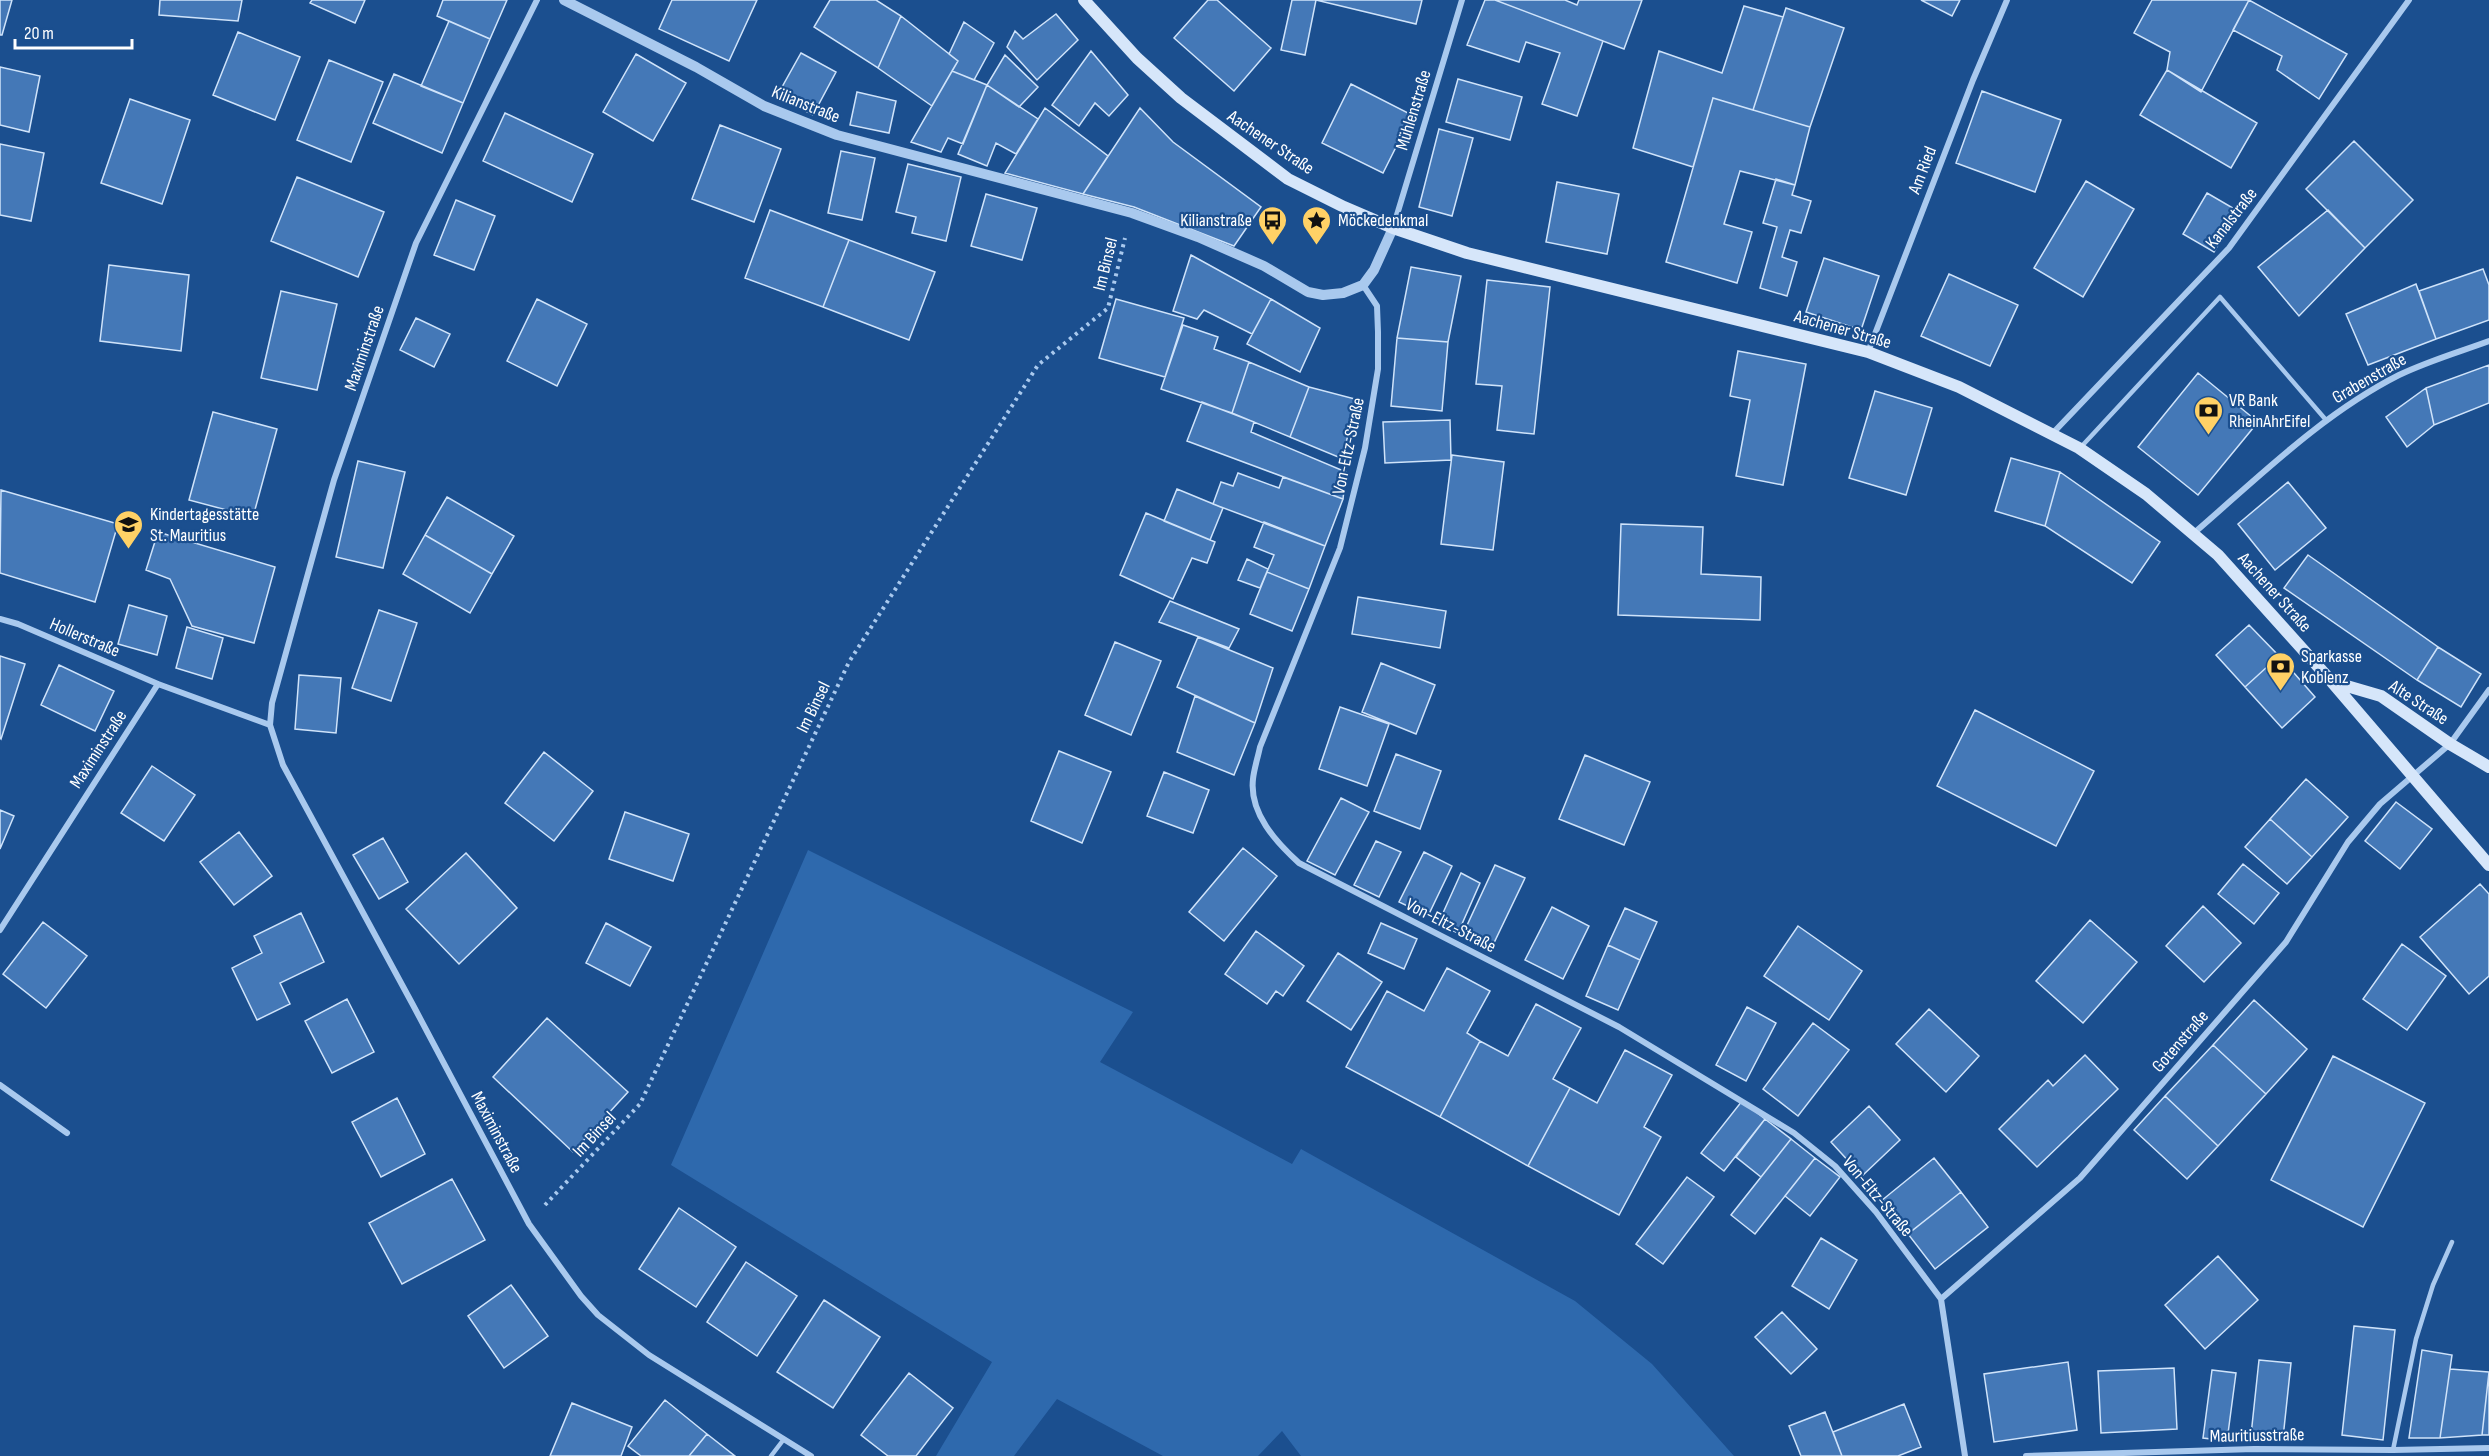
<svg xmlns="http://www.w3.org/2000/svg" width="2489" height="1456" viewBox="0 0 2489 1456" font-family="'Sofia Sans Condensed',sans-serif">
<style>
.green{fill:#2e69ad}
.building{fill:#4478b7;stroke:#cfe3fa;stroke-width:1.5}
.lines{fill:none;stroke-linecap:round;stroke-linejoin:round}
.path{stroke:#a9c9ee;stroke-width:4;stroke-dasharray:3 4.5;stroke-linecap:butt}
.service{stroke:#a9c9ee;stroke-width:4.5}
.minor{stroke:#a9c9ee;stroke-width:6}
.tertiary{stroke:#a9c9ee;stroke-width:10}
.secondary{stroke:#d6e6fa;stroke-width:12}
.labels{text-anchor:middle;stroke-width:4.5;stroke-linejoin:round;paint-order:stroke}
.street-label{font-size:18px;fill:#fff;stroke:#1b4f8f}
.poi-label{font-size:18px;fill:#fff;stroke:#1b4f8f;text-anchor:start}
</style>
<rect width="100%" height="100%" fill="#1b4f8f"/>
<path class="green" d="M 808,850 L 1133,1012 L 1100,1062 L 1292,1164 L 1301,1149 L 1575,1301 L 1652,1364 L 1734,1456 L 1301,1456 L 1282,1431 L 1258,1456 L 1163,1456 L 1057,1399 L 1014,1456 L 936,1456 L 992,1362 L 671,1165 Z"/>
<path class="building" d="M 0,0 L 12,0 L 2,35 L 0,35 Z
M 160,0 L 242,0 L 238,21 L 159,15 Z
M 312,0 L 365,0 L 355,23 L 310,3 Z
M 443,0 L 507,0 L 490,39 L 437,16 Z
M 672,0 L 757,0 L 729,61 L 659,29 Z
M 830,0 L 876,0 L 901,16 L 878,68 L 814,27 Z
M 1208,0 L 1217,0 L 1271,48 L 1234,91 L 1174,38 Z
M 1292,0 L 1316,0 L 1305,55 L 1281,50 Z
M 1316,0 L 1422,0 L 1416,24 Z
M 1485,0 L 1495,0 L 1603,41 L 1577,116 L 1542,104 L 1560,53 L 1526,42 L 1519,62 L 1467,45 Z
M 1495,0 L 1565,0 L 1577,5 L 1579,0 L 1642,0 L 1624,49 Z
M 1921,0 L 1960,0 L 1952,16 Z
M 2152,0 L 2249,0 L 2201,92 L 2167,70 L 2170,52 L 2134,33 Z
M 2249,0 L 2347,54 L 2319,99 L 2277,70 L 2282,56 L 2233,30 Z
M 1744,6 L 1783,17 L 1753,110 L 1713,98 L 1693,167 L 1633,148 L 1659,51 L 1722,73 Z
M 1786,8 L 1844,28 L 1810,127 L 1753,110 Z
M 1056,14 L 1078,40 L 1037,80 L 1007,47 L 1015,31 L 1023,39 Z
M 901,16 L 958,61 L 932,106 L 878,68 Z
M 449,21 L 490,39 L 463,103 L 421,86 Z
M 964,22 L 994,43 L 974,80 L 952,71 L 958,61 L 949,54 Z
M 238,32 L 300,57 L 275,120 L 213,95 Z
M 1091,51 L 1128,95 L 1109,116 L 1095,103 L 1079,126 L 1052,105 Z
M 801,53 L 836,72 L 813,115 L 777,96 Z
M 636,54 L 686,83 L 653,141 L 603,112 Z
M 1005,55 L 1038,87 L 1019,107 L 987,85 Z
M 329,60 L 383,82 L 351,162 L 297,140 Z
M 0,67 L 40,76 L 29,132 L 0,125 Z
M 2167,70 L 2257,123 L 2231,168 L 2140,115 Z
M 952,71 L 987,85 L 963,144 L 948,138 L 941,152 L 911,142 Z
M 394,74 L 463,103 L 442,153 L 373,123 Z
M 1458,79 L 1522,97 L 1510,140 L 1446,122 Z
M 1351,84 L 1412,115 L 1383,173 L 1322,143 Z
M 987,85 L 1038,119 L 1016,154 L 996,143 L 987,166 L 958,154 Z
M 1982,91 L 2061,120 L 2035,192 L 1956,163 Z
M 857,92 L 896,101 L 889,133 L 850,125 Z
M 1713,98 L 1810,127 L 1795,185 L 1740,171 L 1724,224 L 1752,232 L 1737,283 L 1666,262 Z
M 130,99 L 190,120 L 162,204 L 101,183 Z
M 1045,108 L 1108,156 L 1083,194 L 1005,173 Z
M 1140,108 L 1173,142 L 1261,207 L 1234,246 L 1134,207 L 1083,194 Z
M 505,113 L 593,154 L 572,202 L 483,161 Z
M 720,125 L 781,149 L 754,222 L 692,199 Z
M 1439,129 L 1473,138 L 1452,216 L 1419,207 Z
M 2354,141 L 2413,200 L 2365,248 L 2306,189 Z
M 0,144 L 44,153 L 31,221 L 0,215 Z
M 841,151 L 875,158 L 862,220 L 828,213 Z
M 908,164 L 961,177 L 946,241 L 912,233 L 916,217 L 896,212 Z
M 297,177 L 384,212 L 358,277 L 271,241 Z
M 1776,179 L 1795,185 L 1792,195 L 1811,201 L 1801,233 L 1790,230 L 1782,257 L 1797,262 L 1787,296 L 1760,288 L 1777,227 L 1763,223 Z
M 2086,181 L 2134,209 L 2083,297 L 2034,268 Z
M 1557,182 L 1619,194 L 1607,254 L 1546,242 Z
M 2207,193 L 2238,211 L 2214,252 L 2183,234 Z
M 986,194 L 1037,208 L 1022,260 L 971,246 Z
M 456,200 L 495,216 L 474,270 L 434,255 Z
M 770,210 L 849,240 L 823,307 L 745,278 Z
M 2328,210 L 2365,248 L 2299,316 L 2258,267 Z
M 849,240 L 935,272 L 909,340 L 823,307 Z
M 1191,255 L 1271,299 L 1252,334 L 1204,310 L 1197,319 L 1173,311 Z
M 1824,258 L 1879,276 L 1861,330 L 1806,312 Z
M 109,265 L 189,275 L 181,351 L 100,341 Z
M 1411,267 L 1461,276 L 1448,342 L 1397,338 Z
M 2483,269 L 2489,285 L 2489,320 L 2436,339 L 2419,291 Z
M 1949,274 L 2018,305 L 1990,366 L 1921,336 Z
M 1487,280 L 1550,287 L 1534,434 L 1497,430 L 1502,386 L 1476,384 Z
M 2416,284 L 2436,339 L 2368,365 L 2346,314 Z
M 281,291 L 337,304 L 317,390 L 261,378 Z
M 537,299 L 587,324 L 557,386 L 507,361 Z
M 1116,299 L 1184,318 L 1165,377 L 1099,358 Z
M 1271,299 L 1320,328 L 1300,372 L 1247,344 Z
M 416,318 L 450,334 L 434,367 L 400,350 Z
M 1183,325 L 1218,337 L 1214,349 L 1249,362 L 1232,413 L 1161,389 Z
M 1397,338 L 1448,342 L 1442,411 L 1391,406 Z
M 1738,351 L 1806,364 L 1783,485 L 1736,476 L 1750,400 L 1730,396 Z
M 1249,362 L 1309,387 L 1290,437 L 1232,413 Z
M 2489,365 L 2489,403 L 2434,425 L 2426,388 Z
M 2198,373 L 2258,422 L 2198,495 L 2138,447 Z
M 1309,387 L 1355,399 L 1343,459 L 1290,437 Z
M 2426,388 L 2434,425 L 2407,447 L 2386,417 Z
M 1875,391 L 1932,408 L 1906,495 L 1849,478 Z
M 1202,402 L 1254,422 L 1251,432 L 1346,472 L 1343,499 L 1187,441 Z
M 213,412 L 277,429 L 253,517 L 189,500 Z
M 1450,420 L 1451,460 L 1385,463 L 1383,422 Z
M 1452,455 L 1504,462 L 1493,550 L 1441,544 Z
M 2011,458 L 2060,472 L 2045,526 L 1995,511 Z
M 358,461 L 405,472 L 383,568 L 336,557 Z
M 2060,472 L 2160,542 L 2132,583 L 2045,526 Z
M 1238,473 L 1279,488 L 1283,477 L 1343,499 L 1325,546 L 1213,504 L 1221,482 L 1233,486 Z
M 2288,482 L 2326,528 L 2275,570 L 2238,524 Z
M 1177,489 L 1223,508 L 1210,540 L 1164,521 Z
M 1,490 L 118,524 L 95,602 L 0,573 Z
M 447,497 L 514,536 L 492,574 L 425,535 Z
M 1146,513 L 1215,542 L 1207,563 L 1192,558 L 1173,599 L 1120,575 Z
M 1264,522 L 1325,546 L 1309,589 L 1267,572 L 1274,555 L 1254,547 Z
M 1621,524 L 1703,527 L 1701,574 L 1761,577 L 1760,620 L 1618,615 Z
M 158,532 L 275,567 L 254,643 L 192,626 L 170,579 L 146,570 Z
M 425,535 L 492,574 L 470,613 L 403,574 Z
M 2308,555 L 2438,647 L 2417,680 L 2284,588 Z
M 1247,559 L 1268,569 L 1260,588 L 1238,580 Z
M 1267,572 L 1309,589 L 1292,631 L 1250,614 Z
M 1358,597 L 1446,611 L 1440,648 L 1352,634 Z
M 1170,601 L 1239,629 L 1229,648 L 1159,622 Z
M 129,605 L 167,616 L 157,655 L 118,644 Z
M 379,610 L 417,623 L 391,701 L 352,688 Z
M 2249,625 L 2279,656 L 2245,687 L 2216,655 Z
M 187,627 L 223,638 L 212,679 L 176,668 Z
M 1198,637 L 1273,668 L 1255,723 L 1177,687 Z
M 1115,642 L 1161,661 L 1131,735 L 1085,715 Z
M 2438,647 L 2481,674 L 2461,707 L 2417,680 Z
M 0,656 L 25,664 L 1,739 L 0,738 Z
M 2279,656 L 2315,697 L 2282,728 L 2245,687 Z
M 1381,663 L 1435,685 L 1416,734 L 1362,712 Z
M 59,665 L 114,691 L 95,731 L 41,705 Z
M 299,675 L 341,678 L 336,733 L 295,729 Z
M 1195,696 L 1255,723 L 1234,775 L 1177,752 Z
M 1340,707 L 1389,724 L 1367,786 L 1319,769 Z
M 1975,710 L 2094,771 L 2056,846 L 1937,786 Z
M 1059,751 L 1111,772 L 1082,843 L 1031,821 Z
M 544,752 L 593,791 L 554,841 L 505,803 Z
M 1396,754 L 1441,771 L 1420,829 L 1374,811 Z
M 1585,755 L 1650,782 L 1624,845 L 1559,819 Z
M 152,766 L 195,795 L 164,841 L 121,813 Z
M 1164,772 L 1209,790 L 1193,833 L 1147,816 Z
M 2306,779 L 2348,817 L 2312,857 L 2270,819 Z
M 1341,798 L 1369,812 L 1335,875 L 1307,861 Z
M 2396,802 L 2432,829 L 2400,869 L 2365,841 Z
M 0,810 L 14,816 L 0,849 Z
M 625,812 L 689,834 L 673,881 L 609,859 Z
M 2270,819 L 2312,857 L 2287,884 L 2245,847 Z
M 239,832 L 272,876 L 234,905 L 200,862 Z
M 383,838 L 408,882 L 379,899 L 353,855 Z
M 1376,841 L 1401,852 L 1379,897 L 1354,885 Z
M 1243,848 L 1277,876 L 1224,941 L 1189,912 Z
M 1424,852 L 1452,866 L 1428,916 L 1399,902 Z
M 466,853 L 517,908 L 459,964 L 406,909 Z
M 2243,864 L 2279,893 L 2254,924 L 2218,894 Z
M 1495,865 L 1525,878 L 1492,947 L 1463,934 Z
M 1461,873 L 1480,883 L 1458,933 L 1438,924 Z
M 2480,884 L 2489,894 L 2489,976 L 2469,994 L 2420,937 Z
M 2203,906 L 2241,943 L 2204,982 L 2166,946 Z
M 1552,907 L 1589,926 L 1563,979 L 1525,960 Z
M 1625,908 L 1657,922 L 1640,960 L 1608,945 Z
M 301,913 L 324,962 L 280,983 L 290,1004 L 257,1020 L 232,968 L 262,953 L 254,936 Z
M 2090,920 L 2137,962 L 2083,1023 L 2036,981 Z
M 43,922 L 87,956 L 46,1008 L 3,974 Z
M 606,923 L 651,947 L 630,986 L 586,963 Z
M 1381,923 L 1417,939 L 1404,969 L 1368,953 Z
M 1798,926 L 1862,971 L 1829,1020 L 1764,976 Z
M 1256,931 L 1304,966 L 1283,996 L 1276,991 L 1267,1004 L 1225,974 Z
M 2402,944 L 2446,976 L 2407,1030 L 2363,999 Z
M 1608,945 L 1640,960 L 1618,1010 L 1586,996 Z
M 1338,953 L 1382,982 L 1351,1030 L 1307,1001 Z
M 1447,968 L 1490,991 L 1467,1033 L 1480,1041 L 1440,1117 L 1346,1067 L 1387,991 L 1424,1011 Z
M 347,999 L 374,1052 L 332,1073 L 305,1021 Z
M 2254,1000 L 2307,1049 L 2266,1094 L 2213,1045 Z
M 1536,1004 L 1581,1028 L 1553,1079 L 1570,1088 L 1528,1166 L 1440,1117 L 1480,1041 L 1508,1056 Z
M 1747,1007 L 1776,1023 L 1746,1081 L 1716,1065 Z
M 1929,1009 L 1979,1056 L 1946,1092 L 1896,1044 Z
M 547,1018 L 628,1092 L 573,1152 L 493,1077 Z
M 1813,1023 L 1849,1050 L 1798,1116 L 1763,1089 Z
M 2213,1045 L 2266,1094 L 2218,1146 L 2165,1096 Z
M 1625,1050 L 1672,1075 L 1644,1127 L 1661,1137 L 1619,1215 L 1528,1166 L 1570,1088 L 1597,1103 Z
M 2085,1055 L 2118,1089 L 2037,1167 L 1999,1129 L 2048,1080 L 2053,1086 Z
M 2333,1056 L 2425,1103 L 2363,1227 L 2271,1180 Z
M 2165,1096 L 2218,1146 L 2187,1179 L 2134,1130 Z
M 397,1098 L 425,1154 L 381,1177 L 352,1122 Z
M 1742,1101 L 1765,1119 L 1724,1171 L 1701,1153 Z
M 1869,1106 L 1900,1140 L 1862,1176 L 1831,1142 Z
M 1765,1119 L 1791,1139 L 1761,1177 L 1736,1157 Z
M 1791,1139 L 1815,1158 L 1755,1234 L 1731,1215 Z
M 1815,1158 L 1840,1177 L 1810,1216 L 1785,1196 Z
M 1934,1158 L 1961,1192 L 1908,1234 L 1881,1201 Z
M 1687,1177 L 1714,1197 L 1663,1264 L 1636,1244 Z
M 452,1179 L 485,1240 L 402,1284 L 369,1223 Z
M 1961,1192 L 1988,1227 L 1935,1269 L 1908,1234 Z
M 679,1208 L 736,1247 L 696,1307 L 639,1269 Z
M 1821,1238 L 1857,1260 L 1829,1309 L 1792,1286 Z
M 2218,1256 L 2258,1300 L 2205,1349 L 2165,1305 Z
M 746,1262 L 797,1296 L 757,1356 L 707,1322 Z
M 511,1285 L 548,1336 L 504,1368 L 468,1316 Z
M 824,1300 L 880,1337 L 833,1408 L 777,1372 Z
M 1782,1312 L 1817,1349 L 1791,1374 L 1755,1337 Z
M 2354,1326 L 2395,1330 L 2383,1440 L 2342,1435 Z
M 2422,1350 L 2452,1355 L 2440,1438 L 2409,1438 Z
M 2259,1360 L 2291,1363 L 2283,1438 L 2251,1435 Z
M 2068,1362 L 2077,1430 L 1994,1442 L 1984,1374 Z
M 2174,1368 L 2177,1429 L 2101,1433 L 2098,1371 Z
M 2450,1369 L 2489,1372 L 2482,1435 L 2440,1438 Z
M 2212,1370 L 2236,1373 L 2227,1441 L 2203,1438 Z
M 2489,1372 L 2489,1435 L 2482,1435 Z
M 909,1373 L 953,1408 L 916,1456 L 888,1456 L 861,1435 Z
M 665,1400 L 707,1434 L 689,1456 L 641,1456 L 628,1446 Z
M 572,1403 L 632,1427 L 621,1456 L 550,1456 Z
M 1904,1404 L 1921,1447 L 1898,1456 L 1842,1456 L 1833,1432 Z
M 1825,1412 L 1842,1456 L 1801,1456 L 1789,1426 Z
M 707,1434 L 735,1456 L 689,1456 Z"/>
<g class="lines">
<path class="path" d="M 545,1205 L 640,1104 L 849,662 L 1038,365 L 1108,308 L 1125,238"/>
<path class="service" d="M 2081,447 L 2220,297 L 2326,420
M 2393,1450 L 2416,1339 L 2433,1285 L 2452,1242
M 771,1456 L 784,1439"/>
<path class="minor" d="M 537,0 L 416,243 L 334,480 L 272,703 L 270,725 L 283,765 L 413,1005 L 529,1224 L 581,1296 L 598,1315 L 649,1355 L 811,1456
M 1393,228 L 1462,0
M 1363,285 L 1377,306 L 1378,332 L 1378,369 L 1365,448 L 1340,548 L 1260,747 C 1258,757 1254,769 1253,779 C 1249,813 1276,842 1299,863 L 1619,1027 L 1794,1133 L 1835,1166 L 1876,1212 L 1941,1299 L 1965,1456
M 1868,352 L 1973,80 L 2007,0
M 2052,434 L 2229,248 L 2409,0
M 2194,533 C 2259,477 2322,414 2399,375 C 2428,361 2459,352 2489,341
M 0,619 L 18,624 L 158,684
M 0,930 L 158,684 L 270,725
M 0,1085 L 67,1133
M 1941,1299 L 2080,1178 L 2286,942 L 2348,842 L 2380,804 L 2450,744 L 2489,690
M 2026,1456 L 2254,1449 L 2393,1450 L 2489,1448"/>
<path class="tertiary" d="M 564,0 L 696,67 L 764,106 L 837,135 L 1132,213 L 1198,237 L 1264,266 L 1308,292 L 1323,295 L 1343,293 L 1363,285 L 1374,270 L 1393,228"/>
<path class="secondary" d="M 1084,0 L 1137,58 L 1181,98 L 1288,179 L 1344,207 L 1393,228 L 1467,253 L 1868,352 L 1959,387 L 2079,448 L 2146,494 L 2218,555 L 2332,682 L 2489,865
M 2333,682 L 2381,696 L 2450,744 L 2489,767"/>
</g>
<defs>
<symbol id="bus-pin" viewBox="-11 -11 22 30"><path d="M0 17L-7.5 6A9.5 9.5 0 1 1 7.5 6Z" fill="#ffd166" stroke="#1b4f8f"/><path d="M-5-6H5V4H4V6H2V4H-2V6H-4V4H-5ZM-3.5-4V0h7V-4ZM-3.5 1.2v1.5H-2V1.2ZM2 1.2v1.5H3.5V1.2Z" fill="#111"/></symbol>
<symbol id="sight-pin" viewBox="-11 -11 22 30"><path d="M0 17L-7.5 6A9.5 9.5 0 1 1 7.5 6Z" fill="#ffd166" stroke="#1b4f8f"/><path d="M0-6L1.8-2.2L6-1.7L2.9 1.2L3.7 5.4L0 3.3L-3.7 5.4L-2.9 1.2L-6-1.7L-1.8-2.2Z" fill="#111"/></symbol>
<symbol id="bank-pin" viewBox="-11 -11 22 30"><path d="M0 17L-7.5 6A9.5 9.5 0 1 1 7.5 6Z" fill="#ffd166" stroke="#1b4f8f"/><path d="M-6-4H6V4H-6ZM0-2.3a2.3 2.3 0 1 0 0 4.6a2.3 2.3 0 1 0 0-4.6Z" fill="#111"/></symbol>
<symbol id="school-pin" viewBox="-11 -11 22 30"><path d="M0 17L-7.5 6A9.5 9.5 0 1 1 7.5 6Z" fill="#ffd166" stroke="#1b4f8f"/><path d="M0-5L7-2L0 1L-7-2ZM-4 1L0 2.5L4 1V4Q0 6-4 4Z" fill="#111"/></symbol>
</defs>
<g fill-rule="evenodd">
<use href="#bus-pin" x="1256" y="204" width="33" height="45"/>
<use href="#sight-pin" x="1300" y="204" width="33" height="45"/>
<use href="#bank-pin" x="2192" y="394" width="33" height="45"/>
<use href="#school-pin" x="112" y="508" width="33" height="45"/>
<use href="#bank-pin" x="2264" y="650" width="33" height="45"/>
</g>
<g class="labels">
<g class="street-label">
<text transform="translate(806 104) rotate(22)" y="6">Kilianstraße</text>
<text transform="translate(1413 110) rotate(-73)" y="6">Mühlenstraße</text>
<text transform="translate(1271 142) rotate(34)" y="6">Aachener Straße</text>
<text transform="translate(1922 170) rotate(-69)" y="6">Am Ried</text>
<text transform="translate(2231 218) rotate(-52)" y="6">Kanalstraße</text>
<text transform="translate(1105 264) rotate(-76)" y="6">Im Binsel</text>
<text transform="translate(1843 329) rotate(16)" y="6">Aachener Straße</text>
<text transform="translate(364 348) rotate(-71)" y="6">Maximinstraße</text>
<text transform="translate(2369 378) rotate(-30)" y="6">Grabenstraße</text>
<text transform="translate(1348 446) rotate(-78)" y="6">Von-Eltz-Straße</text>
<text transform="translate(2275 592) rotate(48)" y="6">Aachener Straße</text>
<text transform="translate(85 637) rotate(23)" y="6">Hollerstraße</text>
<text transform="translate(2419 702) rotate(33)" y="6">Alte Straße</text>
<text transform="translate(813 707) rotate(-64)" y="6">Im Binsel</text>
<text transform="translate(98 749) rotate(-57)" y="6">Maximinstraße</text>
<text transform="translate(1451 925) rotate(27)" y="6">Von-Eltz-Straße</text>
<text transform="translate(2180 1041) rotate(-49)" y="6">Gotenstraße</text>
<text transform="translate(497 1132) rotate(62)" y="6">Maximinstraße</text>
<text transform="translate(594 1134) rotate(-47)" y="6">Im Binsel</text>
<text transform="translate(1878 1196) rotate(50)" y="6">Von-Eltz-Straße</text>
<text transform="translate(2257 1435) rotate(-1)" y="6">Mauritiusstraße</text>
</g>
<g class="poi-label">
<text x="1252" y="226" text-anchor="end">Kilianstraße</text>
<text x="1338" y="226">Möckedenkmal</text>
<text x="2229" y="406">VR Bank<tspan x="2229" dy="21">RheinAhrEifel</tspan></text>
<text x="150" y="520">Kindertagesstätte<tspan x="150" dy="21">St. Mauritius</tspan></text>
<text x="2301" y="662">Sparkasse<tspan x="2301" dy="21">Koblenz</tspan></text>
</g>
</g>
<path d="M15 39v9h117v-9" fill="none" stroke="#ffffff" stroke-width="3"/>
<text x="24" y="39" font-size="18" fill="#ffffff" stroke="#1b4f8f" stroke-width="4.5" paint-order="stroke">20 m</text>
</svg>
